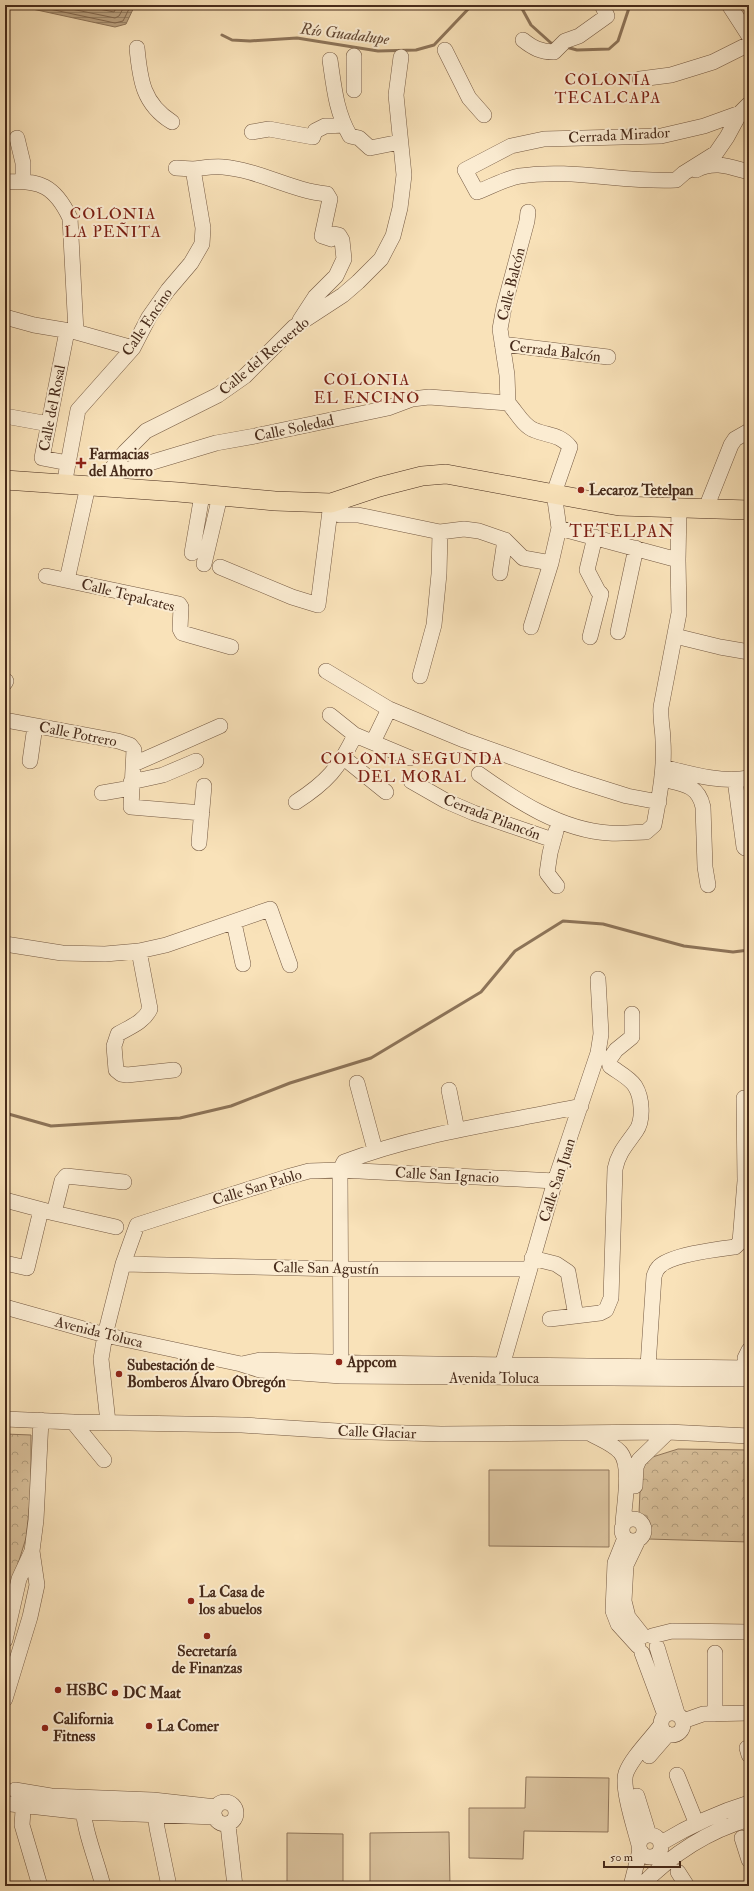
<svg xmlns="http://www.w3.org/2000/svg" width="754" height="1891" viewBox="0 0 754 1891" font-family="'IM FELL Double Pica',serif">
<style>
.park{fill:url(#park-crowns);stroke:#91775c}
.pitch{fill:#dbc39e;stroke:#91775c}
.water{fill:url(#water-rules);stroke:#8d7459}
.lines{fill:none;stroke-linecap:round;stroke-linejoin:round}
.shore{stroke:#82684f;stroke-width:1}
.stream{stroke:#8d7459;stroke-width:3}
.minor-casing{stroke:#745942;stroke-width:16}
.major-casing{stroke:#472b1b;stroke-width:20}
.minor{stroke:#fbecd2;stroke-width:15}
.major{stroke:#f9e2b9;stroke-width:19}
.poi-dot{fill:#8f2418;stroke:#fbecd2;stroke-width:1.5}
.labels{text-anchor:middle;stroke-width:4;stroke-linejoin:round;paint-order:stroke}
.street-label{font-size:15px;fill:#472b1b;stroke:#fbecd2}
.poi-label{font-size:15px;font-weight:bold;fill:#472b1b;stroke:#fbecd2;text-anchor:start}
.water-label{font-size:16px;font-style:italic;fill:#644935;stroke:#fbecd2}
.neighbourhood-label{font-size:16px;letter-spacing:1px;fill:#7a1f14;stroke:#fbecd2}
.quarter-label{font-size:17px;letter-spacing:1px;fill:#7a1f14;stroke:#fbecd2}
</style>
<defs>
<pattern id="park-crowns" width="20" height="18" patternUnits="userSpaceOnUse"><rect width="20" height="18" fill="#dbc39e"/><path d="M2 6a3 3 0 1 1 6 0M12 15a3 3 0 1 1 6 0" fill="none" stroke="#b39f80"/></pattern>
<pattern id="water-rules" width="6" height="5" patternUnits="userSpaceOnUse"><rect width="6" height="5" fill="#bca483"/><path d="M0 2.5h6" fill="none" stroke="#9b866a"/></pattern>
</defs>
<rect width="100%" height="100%" fill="#f9e2b9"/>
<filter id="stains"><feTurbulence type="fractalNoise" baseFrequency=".005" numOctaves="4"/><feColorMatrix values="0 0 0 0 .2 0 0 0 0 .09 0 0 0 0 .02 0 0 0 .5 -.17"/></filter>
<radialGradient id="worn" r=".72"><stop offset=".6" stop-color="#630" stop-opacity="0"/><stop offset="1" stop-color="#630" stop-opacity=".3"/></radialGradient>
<path class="park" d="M 5,1434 L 31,1435 L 31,1493 L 26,1538 L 5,1606 Z
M 678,1449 L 749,1450 L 749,1542 L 648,1539 L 647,1518 L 639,1514 L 641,1467 L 646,1459 Z"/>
<path class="pitch" d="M 489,1470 L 609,1470 L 609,1547 L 489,1546 Z
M 526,1777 L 609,1778 L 608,1832 L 524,1831 L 523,1859 L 469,1858 L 469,1808 L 525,1808 Z
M 449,1832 L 450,1886 L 370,1886 L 370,1833 Z
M 287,1833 L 343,1834 L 343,1886 L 287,1886 Z"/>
<path class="water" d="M 14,5 L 135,5 L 126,24 L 115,27 Z"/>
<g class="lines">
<path class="shore" d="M 31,5 L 115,23 L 123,21 L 131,5
M 52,5 L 115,18 L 119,16 L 125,5
M 79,5 L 114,12 L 118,5"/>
<path class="stream" d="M 520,5 L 531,25 L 551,43 L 555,44
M 222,35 L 232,40 L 250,41 L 297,38 L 378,51 L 416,50 L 434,45 L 472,5
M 566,47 L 577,50 L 609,49 L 618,41 L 630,5
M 5,1113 L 51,1126 L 180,1118 L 231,1106 L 290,1083 L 371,1058 L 481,992 L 515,951 L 563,921 L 603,924 L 684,946 L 733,952 L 749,950"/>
<defs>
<path id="minor" d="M 729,5 L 749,36
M 523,40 C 533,48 541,52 554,52 L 565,41 L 579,36 L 607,16 L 602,5
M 137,48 C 140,80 143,104 172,122
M 445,50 L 469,98 L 484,115
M 330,60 C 334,87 336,112 350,136 L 359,138 L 370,148 L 400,142
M 640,79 L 671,75 L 713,62 L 749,44
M 354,90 L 354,56
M 740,113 L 704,126 L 661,136 L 544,139 L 511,146 L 465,170 L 477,192 C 491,187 506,178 520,176 C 572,168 624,183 676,180 L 684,173 L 716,153 L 727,137 L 740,113 L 749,104
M 252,132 L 269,129 L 313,137 L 315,131 L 325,126 L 344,125
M 17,138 L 23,163 L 23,181
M 193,169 C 203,168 214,166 223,167 C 259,170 292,191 327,194 L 330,199 L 322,236 L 331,239 L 334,234 L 339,235 L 342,240 L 344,259 L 336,276 L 315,297 L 300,320
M 696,170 C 715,160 730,167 749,172
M 5,182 C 39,179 55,186 70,218 L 76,332
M 5,317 L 34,325 L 76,332 L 133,348
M 67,331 L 42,458 L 68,463
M 502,344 L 608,357
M 508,403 C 516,411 523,426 534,430 C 548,436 560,434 570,447 L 554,493 L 559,528 L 551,563 L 531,627
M 508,403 L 507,375 L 500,329 L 504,307 L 527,221 L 528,212
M 5,416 L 49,424
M 106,476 L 216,443 L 255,436 L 388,408 L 412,399 L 429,397 L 508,403
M 64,485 L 78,410 L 133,348 L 149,317 L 168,290 L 191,263 L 202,244 L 203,228 L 193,169 L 176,168
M 97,487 L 125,452 L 146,431 L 218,395 L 245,376 L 294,327 L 343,295 L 358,282 L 381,259 L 393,236 L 400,208 L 404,175 L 396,95 L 401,57
M 341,500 L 340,515 L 358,515 L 440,532 L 464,529 L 479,531 L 505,540 L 523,558 L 551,563
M 706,508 L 731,445 L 735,439 L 749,431
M 559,528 L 678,560
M 192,553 L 202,495
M 204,564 L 220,496
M 220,567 L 292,597 L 318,605 L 331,503
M 500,573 L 505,540
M 46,576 L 179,604 L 181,607 L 180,629 L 182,633 L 231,647
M 67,580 L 88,486
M 618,632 L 636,548
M 675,636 L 720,647 L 749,652
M 590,637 L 601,594 L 598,591 L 587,570 L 595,537
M 326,671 L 389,709 L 464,740 L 573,779 L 627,796 L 659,802
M 420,676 L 434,625 L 439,574 L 440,532
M 5,683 L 6,681
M 330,715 L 355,735 L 410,758
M 5,720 L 118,741 L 130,745 L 134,750 L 131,807 L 202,813
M 373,742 L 389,709
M 344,758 L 386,792
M 30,761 L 35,726
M 134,764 L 220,726
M 663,767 C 691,774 720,783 749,778
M 479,774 C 517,801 561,830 609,833 C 622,834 634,832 646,832 L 654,825 C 659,798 665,769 663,741 C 663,730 660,719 661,707 L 679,613 L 678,560 L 679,508
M 662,779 C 682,784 698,784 703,807 L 705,867 L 708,885
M 735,780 L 744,847 L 745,848 L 749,847
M 411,781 L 446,801 L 474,813 L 553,840
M 131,782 L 163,775 L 196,761
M 102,793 L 131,788
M 296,802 C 327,782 339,768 355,735
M 556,831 L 550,853 L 547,873 L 557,886
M 199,843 L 204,786
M 234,923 L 243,964
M 5,944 L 62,953 L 105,954 L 139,951 L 166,945 L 270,909 L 290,965
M 139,951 L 150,1009 C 144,1022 130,1027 118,1034 L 114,1046 L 116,1070 L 121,1074 L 127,1075 L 174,1070
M 357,1083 L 375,1150
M 449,1090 L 457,1130
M 5,1200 L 54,1213 L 62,1181 L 66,1176 L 124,1182
M 54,1213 L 116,1227
M 532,1258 L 556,1264 L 568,1272 L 576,1316
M 5,1263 L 27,1268 L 41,1210
M 123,1264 L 342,1269 L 529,1269
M 5,1307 L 105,1335 L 241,1364 L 260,1370 L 341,1376 L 749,1379
M 550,1319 L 600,1313 L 606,1310 L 611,1298 L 615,1169 C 618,1153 627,1144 636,1131 C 644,1120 642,1097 635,1086 C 630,1078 618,1072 610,1066 L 609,1060 L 616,1050 L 632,1037 L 632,1014
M 341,1363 L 340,1170 L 344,1162 C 420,1133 501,1123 581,1106
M 242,1364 L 260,1360 L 362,1363 L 749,1368
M 648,1366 L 654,1276 C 655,1274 656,1270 658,1268 C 668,1255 719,1249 735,1247 L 740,1242 L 745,1181 L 744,1098
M 500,1373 L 555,1181 L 598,1053 L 601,1034 L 598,979
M 746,1376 L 745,1358 L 749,1350
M 5,1419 L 73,1422 L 242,1425 L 337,1431 L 441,1434 L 668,1432 L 749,1436
M 73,1422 L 104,1460
M 108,1422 L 101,1359 L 105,1335 L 123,1264 L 137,1225 L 287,1177 L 309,1171 L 340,1170 L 555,1181
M 591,1434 C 600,1439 613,1444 620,1452 C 632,1465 624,1506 623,1523
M 635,1486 L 636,1467 L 639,1460 L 668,1432
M622 1530a11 11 0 1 1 22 0a11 11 0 1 1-22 0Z
M 625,1538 L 615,1563 L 613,1611 L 618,1624 L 638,1646
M 638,1540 L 626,1565 L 624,1601 L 628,1617 L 643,1636
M 652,1636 L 672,1631 L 749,1632
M 5,1640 L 19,1579 L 32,1551
M 657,1647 L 677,1713
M 642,1653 L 665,1715
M 5,1699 L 30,1617 L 37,1585 L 32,1551 L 36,1520 L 41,1420
M661 1724a11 11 0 1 1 22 0a11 11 0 1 1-22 0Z
M 715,1714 L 715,1653
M 683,1721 L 703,1714 L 749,1713
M 747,1748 L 749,1755
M 649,1756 L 668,1734
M 677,1775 L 696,1822
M 15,1790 L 51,1796 L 153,1800 L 216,1807
M 24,1796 L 22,1825 L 40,1886
M 637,1796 L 649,1835
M214 1813a11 11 0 1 1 22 0a11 11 0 1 1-22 0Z
M 11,1804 L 83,1812 L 215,1817
M 83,1804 C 83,1829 97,1861 103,1886
M 154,1805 L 157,1828 L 169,1886
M 228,1825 L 235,1886
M639 1846a11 11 0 1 1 22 0a11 11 0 1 1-22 0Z
M 742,1838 L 749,1860
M 661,1843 C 691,1825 716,1813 749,1803
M 639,1845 C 635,1829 621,1787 626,1773 C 632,1757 651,1739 661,1725
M 678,1872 L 687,1886
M 631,1886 L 640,1850
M 641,1886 C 671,1855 708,1831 749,1819"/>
<path id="major" d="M 5,480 L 178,492 L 275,501 L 331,503 L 379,487 L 422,476 L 446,474 L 619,506 L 749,510"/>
</defs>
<use href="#minor" class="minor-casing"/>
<use href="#major" class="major-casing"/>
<use href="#minor" class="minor"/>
<use href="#major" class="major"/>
</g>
<g class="poi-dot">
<path d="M79 457h4v4h4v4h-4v4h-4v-4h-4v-4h4z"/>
<circle cx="581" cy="490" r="4"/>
<circle cx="339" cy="1362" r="4"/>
<circle cx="119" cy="1374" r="4"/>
<circle cx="191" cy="1601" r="4"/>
<circle cx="207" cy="1636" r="4"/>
<circle cx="58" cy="1690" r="4"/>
<circle cx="115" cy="1693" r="4"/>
<circle cx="149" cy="1726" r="4"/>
<circle cx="45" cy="1728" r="4"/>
</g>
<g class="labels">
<g class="street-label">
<text transform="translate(619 135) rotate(-3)" y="5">Cerrada Mirador</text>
<text transform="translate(511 284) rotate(-76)" y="5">Calle Balcón</text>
<text transform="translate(147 322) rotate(-56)" y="5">Calle Encino</text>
<text transform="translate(555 351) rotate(7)" y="5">Cerrada Balcón</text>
<text transform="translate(264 356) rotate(-40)" y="5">Calle del Recuerdo</text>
<text transform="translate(52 408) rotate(-79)" y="5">Calle del Rosal</text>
<text transform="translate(294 428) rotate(-12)" y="5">Calle Soledad</text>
<text transform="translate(128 595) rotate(14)" y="5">Calle Tepalcates</text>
<text transform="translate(78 734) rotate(11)" y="5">Calle Potrero</text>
<text transform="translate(492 817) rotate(21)" y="5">Cerrada Pilancón</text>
<text transform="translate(447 1175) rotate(3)" y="5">Calle San Ignacio</text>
<text transform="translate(557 1180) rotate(-72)" y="5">Calle San Juan</text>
<text transform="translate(257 1187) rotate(-17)" y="5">Calle San Pablo</text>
<text transform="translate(326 1268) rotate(1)" y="5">Calle San Agustín</text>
<text transform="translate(99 1332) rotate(14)" y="5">Avenida Toluca</text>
<text x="494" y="1383">Avenida Toluca</text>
<text transform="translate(377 1432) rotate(2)" y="5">Calle Glaciar</text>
</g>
<g class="poi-label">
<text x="89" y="459">Farmacias<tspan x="89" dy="17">del Ahorro</tspan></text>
<text x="589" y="495">Lecaroz Tetelpan</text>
<text x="347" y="1367">Appcom</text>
<text x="127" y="1370">Subestación de<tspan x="127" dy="17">Bomberos Álvaro Obregón</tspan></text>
<text x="199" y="1597">La Casa de<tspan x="199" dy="17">los abuelos</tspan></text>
<text x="207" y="1656" text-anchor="middle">Secretaría<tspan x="207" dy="17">de Finanzas</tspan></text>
<text x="66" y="1695">HSBC</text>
<text x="123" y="1698">DC Maat</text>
<text x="53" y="1724">California<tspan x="53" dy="17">Fitness</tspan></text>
<text x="157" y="1731">La Comer</text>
</g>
<g class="water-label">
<text transform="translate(345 33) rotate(7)" y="6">Río Guadalupe</text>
</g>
<g class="neighbourhood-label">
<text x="608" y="85">COLONIA<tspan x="608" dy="18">TECALCAPA</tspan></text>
<text x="113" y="219">COLONIA<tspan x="113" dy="18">LA PEÑITA</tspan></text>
<text x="367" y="385">COLONIA<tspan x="367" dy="18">EL ENCINO</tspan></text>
<text x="412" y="764">COLONIA SEGUNDA<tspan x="412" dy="18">DEL MORAL</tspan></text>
</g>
<g class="quarter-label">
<text x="622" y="537">TETELPAN</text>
</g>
</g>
<rect width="754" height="1891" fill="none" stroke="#f9e2b9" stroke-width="20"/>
<rect x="6" y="6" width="742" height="1879" fill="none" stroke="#472b1b" stroke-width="2"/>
<rect x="10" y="10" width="734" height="1871" fill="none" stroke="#472b1b"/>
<path d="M604 1861v6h76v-6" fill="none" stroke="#472b1b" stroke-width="2"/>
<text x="610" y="1861" font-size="12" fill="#472b1b" stroke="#fbecd2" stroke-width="3" paint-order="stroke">50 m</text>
<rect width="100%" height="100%" filter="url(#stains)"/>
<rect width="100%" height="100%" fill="url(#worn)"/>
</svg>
